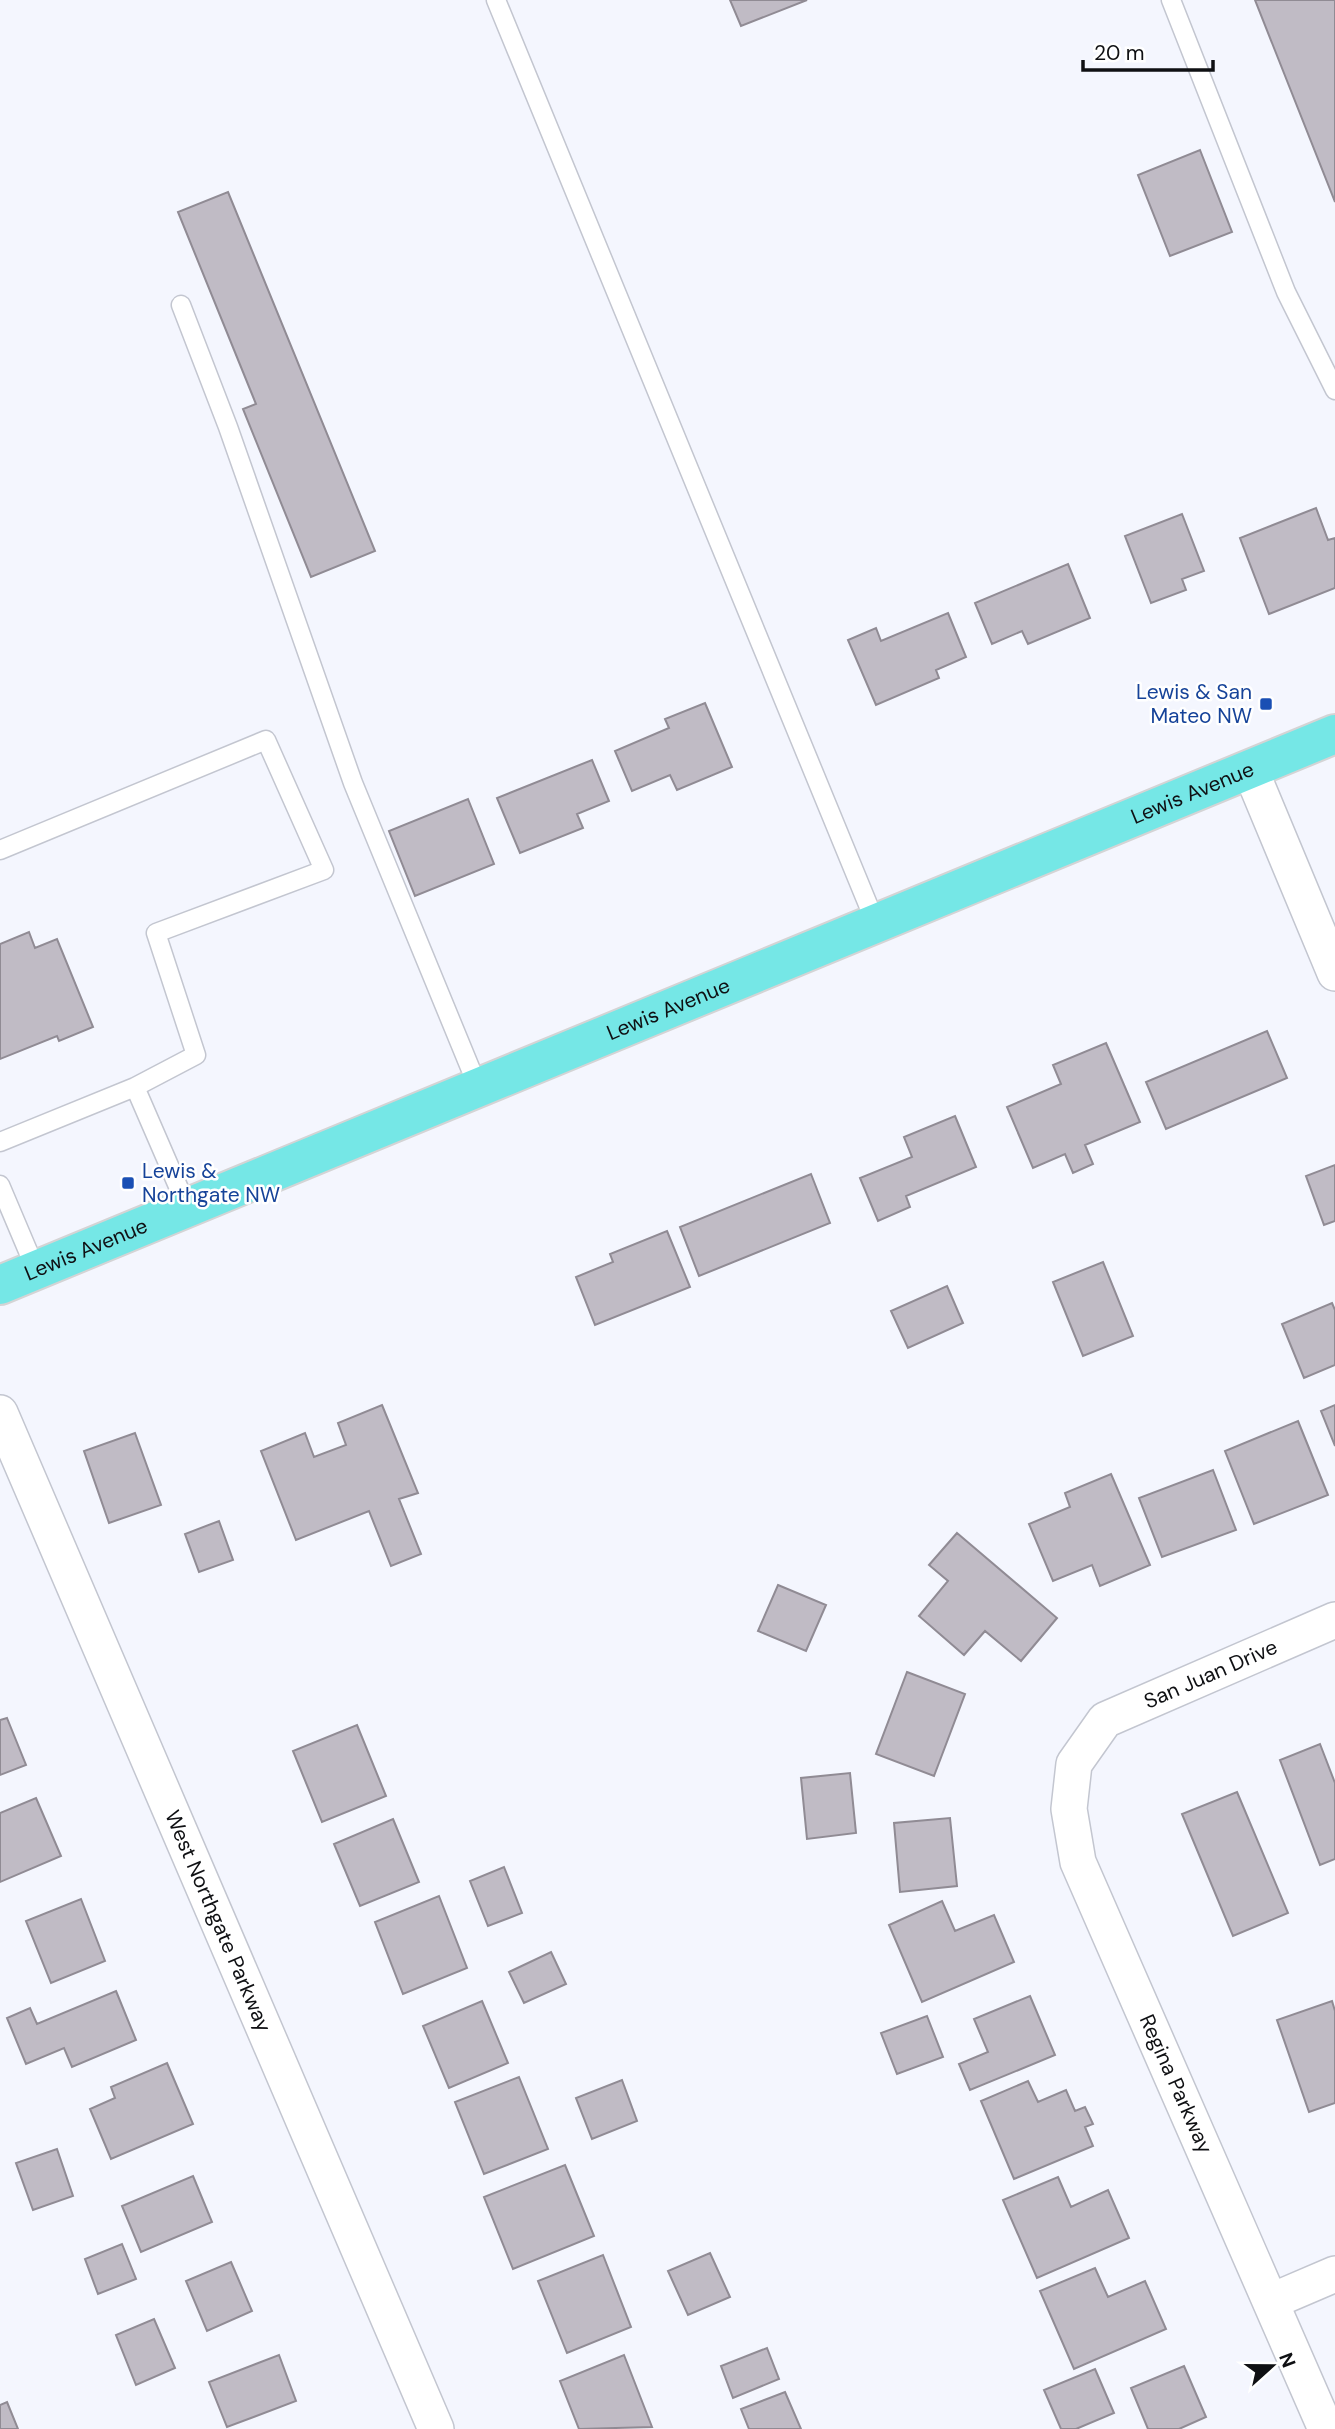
<svg xmlns="http://www.w3.org/2000/svg" width="1335" height="2429" viewBox="0 0 1335 2429" font-family="'DM Sans',sans-serif">
<style>
.building{fill:#c0bbc5;stroke:#908b94;stroke-width:2}
.lines{fill:none;stroke-linecap:round;stroke-linejoin:round}
.service-casing{stroke:#c3c6d0;stroke-width:21}
.minor-casing{stroke:#c3c6d0;stroke-width:38}
.primary-casing{stroke:#d4d4d5;stroke-width:42}
.service{stroke:#fff;stroke-width:18}
.minor{stroke:#fff;stroke-width:35}
.primary{stroke:#75e7e6;stroke-width:38}
.transit-dot{fill:#1a4fb4;stroke:#fff;stroke-width:2.5}
.labels{text-anchor:middle;stroke-width:5;stroke-linejoin:round;paint-order:stroke}
.transit-label{font-size:21px;fill:#164399;stroke:#fff;text-anchor:end}
.street-label{font-size:21px;fill:#0f1013;stroke:#fff}
</style>
<rect width="100%" height="100%" fill="#f4f6fe"/>
<path class="building" d="M 730,0 L 807,0 L 741,26 Z
M 1255,0 L 1335,0 L 1335,202 Z
M 1200,150 L 1232,232 L 1170,256 L 1138,175 Z
M 228,192 L 375,551 L 311,577 L 243,409 L 256,404 L 178,212 Z
M 1316,508 L 1328,540 L 1335,538 L 1335,588 L 1269,614 L 1240,538 Z
M 1182,514 L 1204,571 L 1182,579 L 1186,590 L 1151,603 L 1125,536 Z
M 1068,564 L 1090,618 L 1028,644 L 1022,631 L 992,644 L 975,603 Z
M 948,613 L 966,657 L 936,670 L 939,678 L 876,705 L 848,640 L 876,628 L 881,641 Z
M 705,703 L 732,767 L 677,790 L 670,775 L 632,791 L 615,751 L 669,728 L 665,719 Z
M 592,760 L 609,801 L 577,814 L 583,828 L 520,853 L 497,798 Z
M 468,799 L 494,864 L 415,896 L 389,831 Z
M 29,932 L 35,948 L 57,939 L 93,1027 L 59,1041 L 57,1036 L 0,1059 L 0,944 Z
M 1267,1031 L 1287,1078 L 1166,1129 L 1146,1082 Z
M 1106,1043 L 1140,1122 L 1085,1145 L 1093,1164 L 1073,1173 L 1065,1154 L 1033,1168 L 1007,1107 L 1061,1084 L 1053,1065 Z
M 955,1116 L 976,1167 L 906,1196 L 910,1207 L 878,1221 L 860,1178 L 912,1157 L 904,1137 Z
M 1335,1165 L 1335,1221 L 1324,1225 L 1306,1176 Z
M 811,1174 L 830,1223 L 699,1276 L 680,1227 Z
M 667,1231 L 690,1287 L 595,1325 L 576,1277 L 613,1262 L 610,1254 Z
M 1103,1262 L 1133,1336 L 1083,1356 L 1053,1282 Z
M 947,1286 L 963,1323 L 908,1348 L 891,1311 Z
M 1332,1303 L 1335,1310 L 1335,1365 L 1304,1378 L 1282,1324 Z
M 382,1405 L 418,1493 L 399,1499 L 421,1554 L 391,1566 L 369,1511 L 296,1540 L 261,1451 L 305,1433 L 314,1457 L 346,1445 L 338,1423 Z
M 1335,1405 L 1335,1446 L 1321,1411 Z
M 1298,1421 L 1328,1495 L 1254,1524 L 1225,1451 Z
M 135,1433 L 161,1505 L 109,1523 L 84,1451 Z
M 1213,1470 L 1236,1530 L 1162,1557 L 1139,1498 Z
M 1111,1474 L 1150,1565 L 1100,1586 L 1092,1565 L 1053,1581 L 1029,1524 L 1070,1507 L 1065,1493 Z
M 219,1521 L 233,1560 L 199,1572 L 185,1534 Z
M 957,1533 L 1057,1618 L 1021,1661 L 985,1631 L 964,1655 L 919,1616 L 948,1581 L 929,1565 Z
M 778,1585 L 826,1605 L 806,1651 L 758,1631 Z
M 907,1672 L 965,1694 L 934,1776 L 876,1754 Z
M 7,1718 L 26,1765 L 0,1775 L 0,1720 Z
M 357,1725 L 386,1796 L 322,1822 L 293,1751 Z
M 1320,1744 L 1335,1783 L 1335,1859 L 1320,1865 L 1280,1760 Z
M 850,1773 L 856,1833 L 807,1839 L 801,1778 Z
M 1237,1792 L 1288,1913 L 1233,1936 L 1182,1814 Z
M 36,1798 L 61,1856 L 0,1882 L 0,1813 Z
M 950,1818 L 957,1886 L 900,1892 L 894,1823 Z
M 393,1819 L 419,1882 L 360,1906 L 334,1844 Z
M 504,1867 L 522,1913 L 488,1926 L 470,1881 Z
M 439,1896 L 467,1968 L 403,1994 L 375,1922 Z
M 81,1899 L 105,1961 L 51,1983 L 26,1921 Z
M 942,1901 L 955,1931 L 994,1915 L 1014,1962 L 922,2002 L 889,1925 Z
M 551,1952 L 566,1984 L 524,2003 L 509,1972 Z
M 116,1991 L 136,2040 L 72,2067 L 64,2048 L 26,2064 L 7,2018 L 30,2008 L 37,2024 Z
M 1030,1996 L 1055,2055 L 970,2090 L 959,2064 L 988,2052 L 974,2019 Z
M 482,2001 L 508,2063 L 449,2088 L 423,2026 Z
M 1332,2001 L 1335,2011 L 1335,2103 L 1309,2112 L 1277,2020 Z
M 927,2016 L 943,2057 L 897,2074 L 881,2033 Z
M 167,2063 L 193,2124 L 111,2159 L 90,2109 L 115,2098 L 111,2087 Z
M 519,2077 L 548,2149 L 484,2174 L 455,2102 Z
M 622,2080 L 637,2121 L 592,2139 L 576,2098 Z
M 1028,2081 L 1038,2102 L 1066,2090 L 1075,2111 L 1085,2107 L 1093,2124 L 1085,2127 L 1093,2146 L 1014,2179 L 981,2101 Z
M 57,2149 L 73,2196 L 33,2210 L 16,2163 Z
M 565,2165 L 594,2236 L 513,2269 L 484,2197 Z
M 193,2176 L 212,2222 L 141,2252 L 122,2206 Z
M 1058,2177 L 1071,2207 L 1108,2190 L 1129,2238 L 1037,2278 L 1003,2200 Z
M 122,2244 L 136,2279 L 98,2294 L 85,2259 Z
M 710,2253 L 730,2297 L 688,2315 L 668,2271 Z
M 603,2255 L 631,2327 L 567,2353 L 538,2281 Z
M 231,2262 L 252,2311 L 207,2331 L 186,2281 Z
M 1095,2268 L 1108,2297 L 1145,2281 L 1166,2329 L 1074,2369 L 1040,2291 Z
M 154,2319 L 175,2368 L 136,2385 L 116,2335 Z
M 767,2348 L 779,2379 L 733,2398 L 721,2366 Z
M 279,2355 L 296,2401 L 227,2427 L 209,2382 Z
M 624,2355 L 652,2427 L 579,2429 L 560,2381 Z
M 1184,2366 L 1206,2417 L 1179,2429 L 1148,2429 L 1131,2388 Z
M 1095,2369 L 1114,2413 L 1076,2429 L 1061,2429 L 1044,2390 Z
M 785,2392 L 801,2429 L 749,2429 L 741,2409 Z
M 7,2402 L 18,2429 L 0,2429 L 0,2405 Z"/>
<g class="lines">
<defs>
<path id="service" d="M 496,0 L 876,924
M 1171,0 L 1286,292 L 1335,390
M 181,305 L 228,427 L 353,783 L 478,1087
M 0,850 L 266,740 L 324,870 L 156,933 L 196,1055 L 135,1087
M 0,1142 L 135,1087 L 187,1207
M 0,1185 L 36,1270"/>
<g id="minor">
<path d="M 1250,769 L 1335,973"/>
<path id="s1" d="M 0,1413 L 436,2429"/>
<path d="M 1272,2301 L 1335,2274"/>
<path id="s2" d="M 1326,2429 L 1078,1862 L 1069,1809 L 1074,1764 L 1105,1720 L 1335,1620"/>
</g>
<g id="primary">
<path id="s3" d="M 0,1285 L 1335,734"/>
</g>
</defs>
<use href="#service" class="service-casing"/>
<use href="#minor" class="minor-casing"/>
<use href="#primary" class="primary-casing"/>
<use href="#service" class="service"/>
<use href="#minor" class="minor"/>
<use href="#primary" class="primary"/>
</g>
<g class="transit-dot">
<rect x="1259" y="697" width="14" height="14" rx="3.5"/>
<rect x="121" y="1176" width="14" height="14" rx="3.5"/>
</g>
<g class="labels">
<g class="transit-label">
<text x="1252" y="699">Lewis &amp; San<tspan x="1252" dy="24">Mateo NW</tspan></text>
<text x="142" y="1178" text-anchor="start">Lewis &amp;<tspan x="142" dy="24">Northgate NW</tspan></text>
</g>
<g class="street-label">
<text dy="7" stroke="none"><textPath href="#s3" startOffset="1290">Lewis Avenue</textPath></text>
<text dy="7" stroke="none"><textPath href="#s3" startOffset="723">Lewis Avenue</textPath></text>
<text dy="7" stroke="none"><textPath href="#s3" startOffset="93">Lewis Avenue</textPath></text>
<text dy="7" stroke="none"><textPath href="#s2" startOffset="887">San Juan Drive</textPath></text>
<text dy="7" stroke="none"><textPath href="#s1" startOffset="553">West Northgate Parkway</textPath></text>
<text transform="translate(1176 2084) rotate(66)" y="7">Regina Parkway</text>
</g>
</g>
<g transform="translate(1272 2366) rotate(69)" stroke="#ffffff" stroke-width="5" paint-order="stroke">
<path d="M0-5L12 26L0 18L-12 26Z" fill="#0f1013"/>
<text y="-10" font-size="19" font-weight="bold" text-anchor="middle" fill="#0f1013">N</text>
</g>
<path d="M1083 60v10h130v-10" fill="none" stroke="#0f1013" stroke-width="3.5"/>
<text x="1094" y="60" font-size="21" fill="#0f1013" stroke="#ffffff" stroke-width="5" paint-order="stroke">20 m</text>
</svg>
